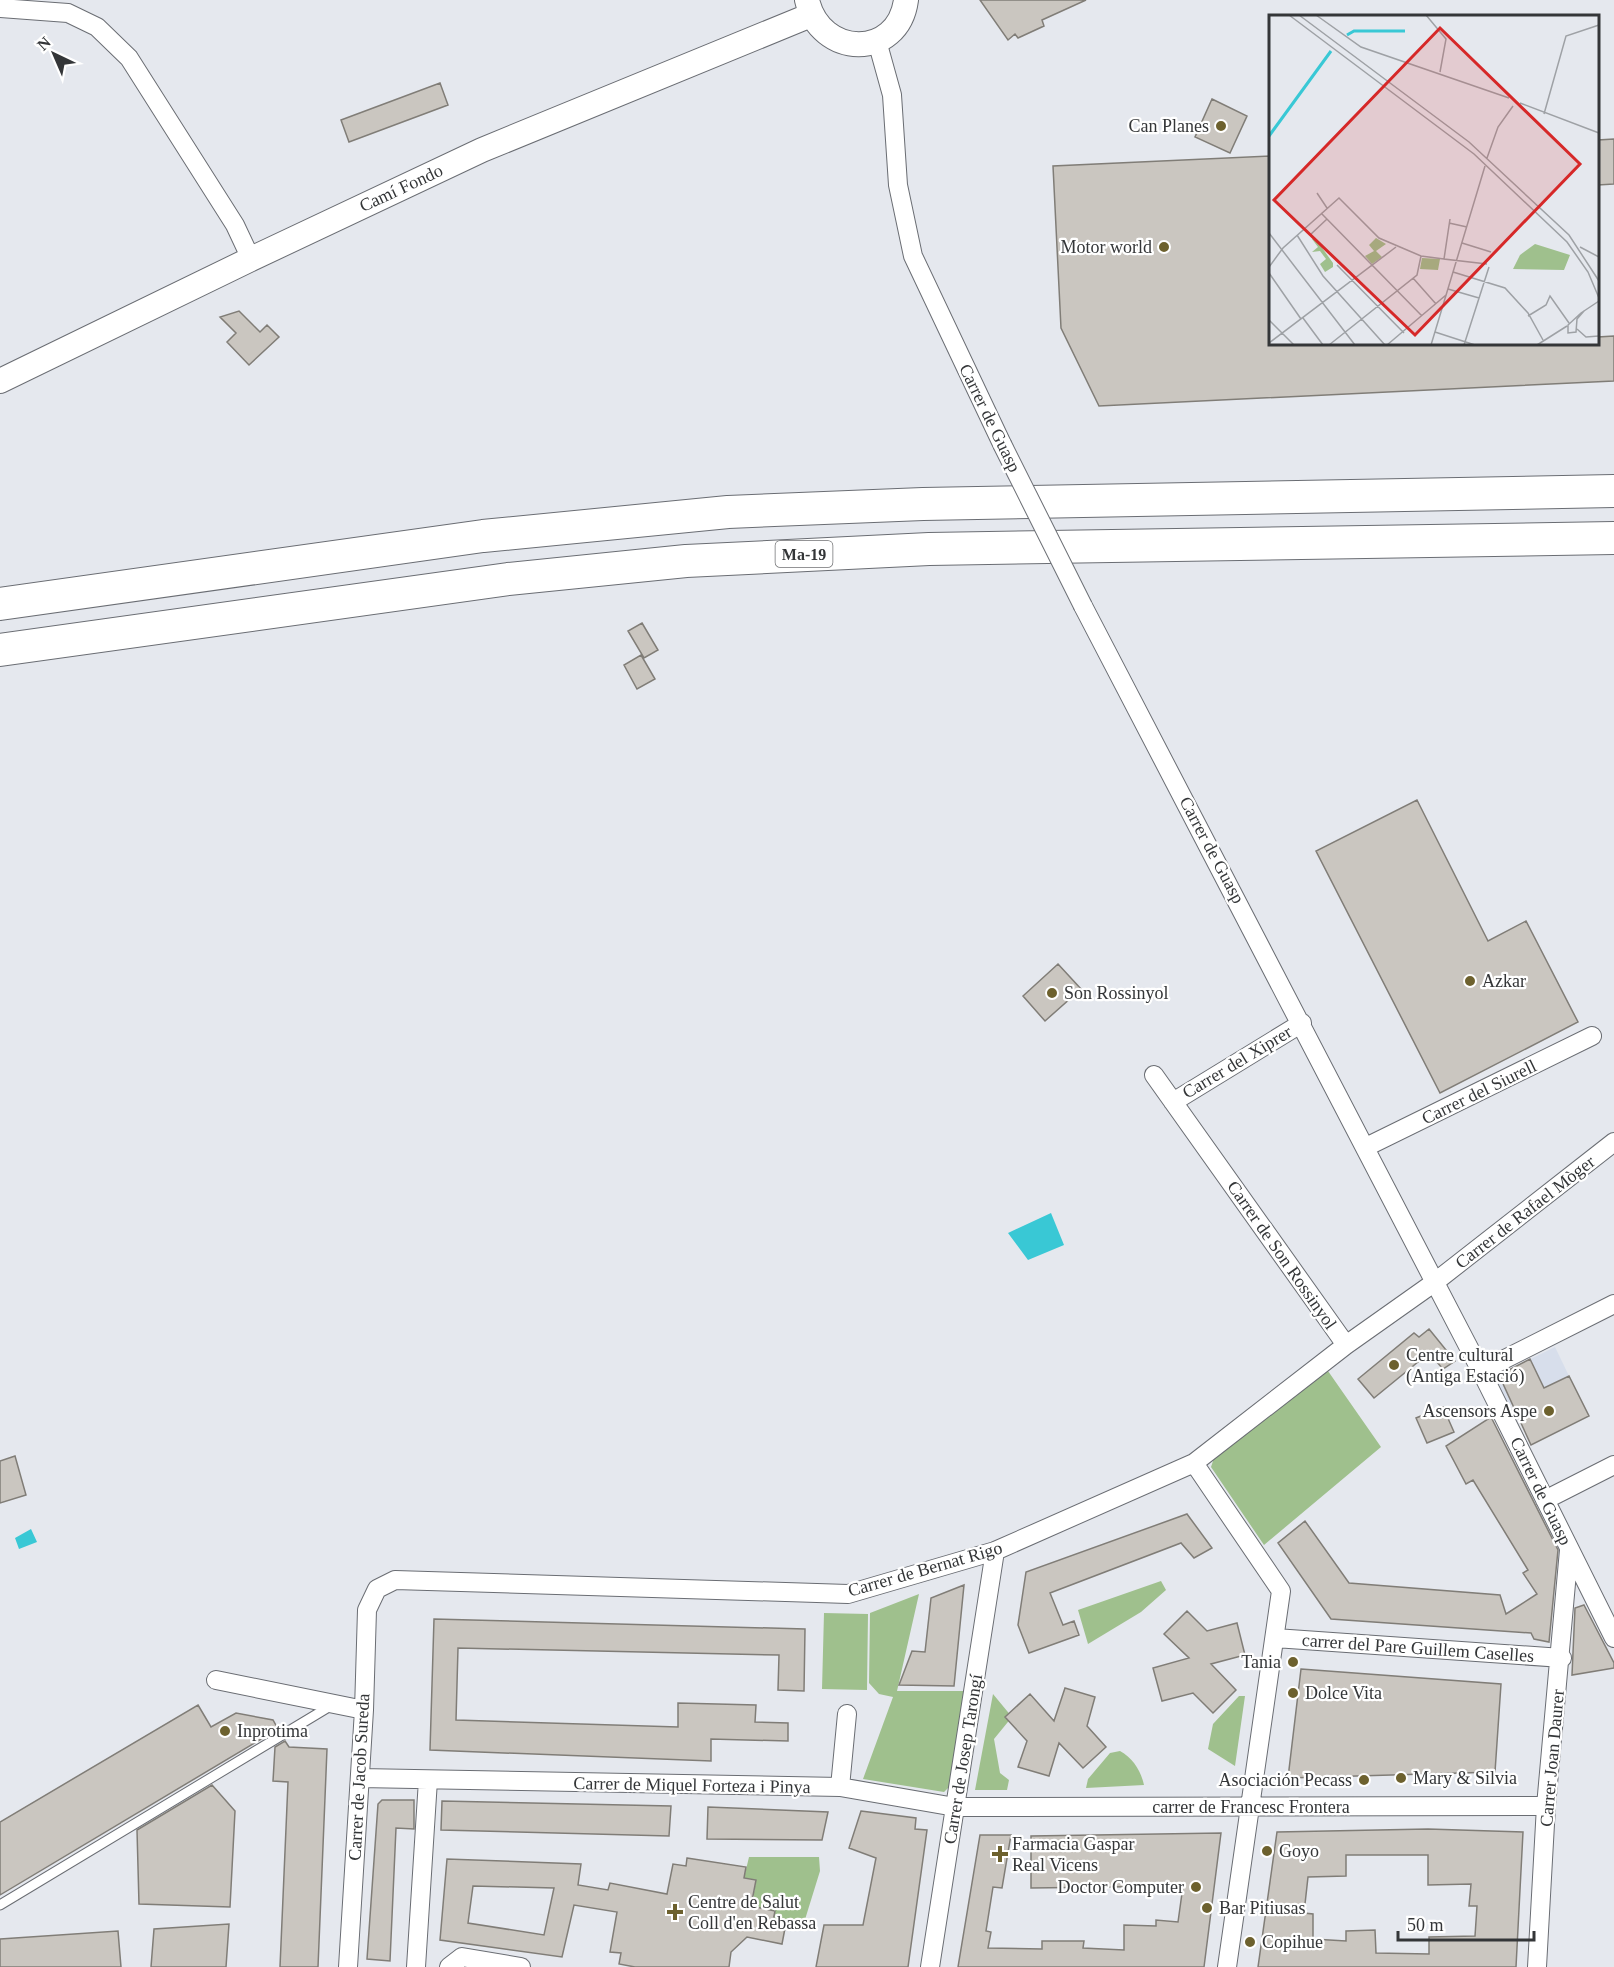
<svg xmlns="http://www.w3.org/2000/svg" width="1614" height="1967" viewBox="0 0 1614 1967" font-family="Georgia,serif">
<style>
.built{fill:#d7deeb}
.green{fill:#9fc08d}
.water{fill:#39c8d5}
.building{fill:#cac6c0;stroke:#807d77;stroke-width:1.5;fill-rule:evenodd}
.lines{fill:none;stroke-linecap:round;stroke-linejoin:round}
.lane-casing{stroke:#6a6d73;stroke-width:11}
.street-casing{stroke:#6a6d73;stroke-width:20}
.secondary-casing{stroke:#6a6d73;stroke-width:26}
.highway-casing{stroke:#6a6d73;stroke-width:34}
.lane{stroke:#fff;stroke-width:9}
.street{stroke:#fff;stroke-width:18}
.secondary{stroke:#fff;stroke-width:24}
.highway{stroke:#fff;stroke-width:32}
.street-bridge-casing{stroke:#6a6d73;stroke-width:20;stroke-linecap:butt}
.street-bridge{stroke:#fff;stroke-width:18}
.poi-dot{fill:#6d612e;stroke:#fff;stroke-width:2}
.labels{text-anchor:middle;stroke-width:4.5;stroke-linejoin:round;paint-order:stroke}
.shield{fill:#fff;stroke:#717274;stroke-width:1.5}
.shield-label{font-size:16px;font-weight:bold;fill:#343638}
.poi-label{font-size:18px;fill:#343638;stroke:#fff;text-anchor:start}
.street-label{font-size:18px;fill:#343638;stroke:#fff}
.inset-river{fill:none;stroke:#39c8d5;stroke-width:3}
.inset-road{fill:none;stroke:#9ea1a5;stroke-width:1.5}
.view{fill:#d62828;fill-opacity:0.15;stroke:#d62828;stroke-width:3}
.inset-edge{fill:none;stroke:#343638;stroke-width:3}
</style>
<rect width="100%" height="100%" fill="#e5e8ee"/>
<path class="built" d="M 1555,1347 L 1569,1376 L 1508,1406 L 1494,1377 Z"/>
<path class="green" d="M 1328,1371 L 1381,1447 L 1264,1545 L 1211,1467 L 1214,1458 Z
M 1161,1581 L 1166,1590 L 1141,1612 L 1088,1644 L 1078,1610 Z
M 919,1594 L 897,1691 L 967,1691 L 949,1787 L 944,1792 L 863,1779 L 893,1697 L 879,1694 L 869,1683 L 870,1613 Z
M 824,1613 L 868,1614 L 867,1690 L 822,1689 Z
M 993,1694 L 1012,1717 L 994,1739 L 1000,1773 L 1009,1780 L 1007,1790 L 975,1790 Z
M 1239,1696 L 1245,1696 L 1235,1766 L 1208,1749 L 1213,1724 Z
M 1120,1751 C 1133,1758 1141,1771 1144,1785 L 1086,1788 L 1088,1779 L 1110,1753 Z
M 749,1857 L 819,1857 L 820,1871 L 803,1926 L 773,1921 L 775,1911 L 756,1907 L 753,1917 L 740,1896 L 753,1898 L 756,1881 L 744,1878 Z"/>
<path class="water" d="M 1051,1213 L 1064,1245 L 1028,1260 L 1008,1233 Z
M 31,1529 L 37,1542 L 19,1549 L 15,1538 Z"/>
<path class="building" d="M 980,0 L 1086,0 L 1042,20 L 1044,26 L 1018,38 L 1015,34 L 1008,40 Z
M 440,83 L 448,105 L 349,142 L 341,120 Z
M 1212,99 L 1247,116 L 1230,153 L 1195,137 Z
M 1614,139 L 1614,184 L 1598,185 L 1598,140 Z
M 1270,156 L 1270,344 L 1598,344 L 1598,337 L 1614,336 L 1614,381 L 1099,406 L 1061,328 L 1053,166 Z
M 239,311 L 260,332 L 267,325 L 279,337 L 249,365 L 227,342 L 236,333 L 220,317 Z
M 642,623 L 658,650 L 644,658 L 628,631 Z
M 641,655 L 655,679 L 637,689 L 624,665 Z
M 1417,800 L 1488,941 L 1526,921 L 1578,1022 L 1440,1093 L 1316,851 Z
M 1058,964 L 1081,989 L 1045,1021 L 1023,996 Z
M 1429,1329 L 1455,1361 L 1443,1369 L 1429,1353 L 1374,1398 L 1358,1379 L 1414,1333 L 1419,1337 Z
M 1530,1359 L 1544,1388 L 1569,1376 L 1589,1416 L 1531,1445 L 1499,1375 Z
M 1443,1407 L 1454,1432 L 1427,1443 L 1416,1418 Z
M 1491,1417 L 1558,1550 L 1549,1642 L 1534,1639 L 1531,1633 L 1331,1619 L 1278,1543 L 1305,1521 L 1349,1583 L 1500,1595 L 1506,1614 L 1537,1594 L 1523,1573 L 1528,1570 L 1473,1480 L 1466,1484 L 1446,1446 Z
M 15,1456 L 26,1495 L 0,1503 L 0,1461 Z
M 1187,1514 L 1212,1548 L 1194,1558 L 1181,1543 L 1050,1593 L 1063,1625 L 1074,1621 L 1079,1635 L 1029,1653 L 1018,1625 L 1026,1572 Z
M 964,1585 L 954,1686 L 899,1685 L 912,1651 L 925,1652 L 931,1598 Z
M 1584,1605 L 1614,1663 L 1614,1668 L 1572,1675 L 1575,1608 Z
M 1187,1611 L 1207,1631 L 1237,1623 L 1245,1655 L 1211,1664 L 1236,1690 L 1213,1713 L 1193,1693 L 1162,1701 L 1153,1668 L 1189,1658 L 1164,1634 Z
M 434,1619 L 805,1629 L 804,1691 L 778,1690 L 779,1655 L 458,1648 L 456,1720 L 678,1727 L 678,1703 L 756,1705 L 755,1722 L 788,1723 L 788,1741 L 711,1739 L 711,1761 L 430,1750 Z
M 1301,1669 L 1501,1684 L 1495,1772 L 1288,1778 Z
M 1065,1688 L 1095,1697 L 1087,1726 L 1106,1747 L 1083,1768 L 1059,1743 L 1049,1776 L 1018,1767 L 1027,1741 L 1005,1717 L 1030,1694 L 1054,1721 Z
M 198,1705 L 211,1727 L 236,1713 L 273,1720 L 278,1729 L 0,1895 L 0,1822 Z
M 285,1741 L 289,1747 L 327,1749 L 318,1967 L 280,1967 L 288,1782 L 273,1781 L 275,1747 Z
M 212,1785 L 235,1811 L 230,1907 L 139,1904 L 137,1830 Z
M 382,1800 L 414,1800 L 414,1829 L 396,1828 L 390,1961 L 367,1959 L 378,1804 Z
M 442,1801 L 671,1806 L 669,1836 L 441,1830 Z
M 708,1807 L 828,1812 L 822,1840 L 707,1839 Z
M 861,1811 L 916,1818 L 915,1829 L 927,1830 L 908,1967 L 816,1967 L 824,1925 L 863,1925 L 876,1858 L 849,1848 Z
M 1428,1829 L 1523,1832 L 1516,1967 L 1258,1967 L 1277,1832 ZM 1346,1855 L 1428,1855 L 1428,1885 L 1471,1884 L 1469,1906 L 1477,1906 L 1475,1936 L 1429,1937 L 1429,1954 L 1376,1953 L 1375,1930 L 1346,1931 L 1346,1941 L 1313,1939 L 1313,1914 L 1304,1913 L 1308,1877 L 1346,1876 Z
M 1221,1833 L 1204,1967 L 958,1967 L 980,1835 L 1011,1835 L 1002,1888 L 993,1887 L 986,1931 L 991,1932 L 988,1948 L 1042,1949 L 1042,1941 L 1084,1941 L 1083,1948 L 1124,1950 L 1124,1925 L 1156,1926 L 1156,1920 L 1178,1922 L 1183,1886 L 1031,1888 L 1031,1836 Z
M 687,1858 L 746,1867 L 744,1878 L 756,1880 L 751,1906 L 775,1911 L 773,1921 L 786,1923 L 782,1944 L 747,1937 L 731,1952 L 729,1967 L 635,1967 L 619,1964 L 621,1953 L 610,1952 L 617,1912 L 574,1905 L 562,1957 L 440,1940 L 447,1859 L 581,1864 L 578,1885 L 608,1890 L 610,1883 L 667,1894 L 673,1864 L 686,1866 ZM 473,1886 L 554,1888 L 544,1935 L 468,1923 Z
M 229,1924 L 226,1967 L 151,1967 L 154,1929 Z
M 118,1931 L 121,1967 L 0,1967 L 0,1939 Z"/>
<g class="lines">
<defs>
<path id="lane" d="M 0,1905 L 332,1705"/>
<path id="street" d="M 0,8 L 68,13 L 97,27 L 129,58 L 235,225 L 251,259
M 877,41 L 892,95 L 898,185 L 913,256 L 1002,444
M 1083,606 L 1481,1371 L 1614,1638
M 1154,1075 L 1346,1345 L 1435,1282 L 1614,1142
M 1173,1102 L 1302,1023
M 1366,1147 L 1592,1036
M 1481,1371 L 1614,1304
M 1194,1463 L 1281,1591 L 1227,1967
M 1545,1500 L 1614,1465
M 1275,1638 L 1562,1658
M 216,1680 L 364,1710
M 360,1778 L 840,1787 L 955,1807 L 1546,1806
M 840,1787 L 847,1714
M 348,1967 L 364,1710 L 367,1610 L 377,1589 L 395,1580 L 848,1594 L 995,1551 L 1194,1463 L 1346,1345
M 416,1967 L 428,1780
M 449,1967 L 462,1957 L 521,1967
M 930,1967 L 995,1551
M 1537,1967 L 1546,1806 L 1569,1550"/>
<path id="secondary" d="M 807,0 C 820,58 898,60 906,0
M 0,381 L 251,259 L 482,150 L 811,15"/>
<path id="highway" d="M 0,604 L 483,536 L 728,512 L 923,504 L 1614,491
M 0,650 L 508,579 L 686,561 L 929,549 L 1614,538"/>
</defs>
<use href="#lane" class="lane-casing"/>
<use href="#street" class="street-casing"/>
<use href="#secondary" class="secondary-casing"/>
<use href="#highway" class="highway-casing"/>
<use href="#lane" class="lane"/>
<use href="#street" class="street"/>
<use href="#secondary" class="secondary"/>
<use href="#highway" class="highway"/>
<defs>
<path id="street-bridge" d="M 1002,444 L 1083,606"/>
</defs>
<use href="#street-bridge" class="street-bridge-casing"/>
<use href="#street-bridge" class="street-bridge"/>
</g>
<g class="poi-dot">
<circle cx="1221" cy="126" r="6"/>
<circle cx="1164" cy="247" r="6"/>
<circle cx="1470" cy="981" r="6"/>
<circle cx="1052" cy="993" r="6"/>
<circle cx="1394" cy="1365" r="6"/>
<circle cx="1549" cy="1411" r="6"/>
<circle cx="1293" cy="1662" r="6"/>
<circle cx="1293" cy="1693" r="6"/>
<circle cx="225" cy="1731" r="6"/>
<circle cx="1401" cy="1778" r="6"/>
<circle cx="1364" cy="1780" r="6"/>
<circle cx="1267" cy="1851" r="6"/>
<path d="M997 1845h6v6h6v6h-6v6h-6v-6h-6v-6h6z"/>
<circle cx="1196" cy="1887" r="6"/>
<circle cx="1207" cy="1908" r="6"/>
<path d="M672 1903h6v6h6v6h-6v6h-6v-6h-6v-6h6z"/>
<circle cx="1250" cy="1942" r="6"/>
</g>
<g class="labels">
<rect class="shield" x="775.5" y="541" width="57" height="26" rx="4.5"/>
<g class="shield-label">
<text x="804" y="560">Ma-19</text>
</g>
<g class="poi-label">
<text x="1209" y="132" text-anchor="end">Can Planes</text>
<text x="1152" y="253" text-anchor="end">Motor world</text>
<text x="1482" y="987">Azkar</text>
<text x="1064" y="999">Son Rossinyol</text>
<text x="1406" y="1361">Centre cultural<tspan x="1406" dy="21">(Antiga Estació)</tspan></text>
<text x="1537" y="1417" text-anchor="end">Ascensors Aspe</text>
<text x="1281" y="1668" text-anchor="end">Tania</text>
<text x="1305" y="1699">Dolce Vita</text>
<text x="237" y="1737">Inprotima</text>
<text x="1413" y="1784">Mary &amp; Silvia</text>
<text x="1352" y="1786" text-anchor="end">Asociación Pecass</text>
<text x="1012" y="1850">Farmacia Gaspar<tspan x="1012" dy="21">Real Vicens</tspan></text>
<text x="1279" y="1857">Goyo</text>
<text x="1184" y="1893" text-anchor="end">Doctor Computer</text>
<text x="688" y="1908">Centre de Salut<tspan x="688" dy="21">Coll d'en Rebassa</tspan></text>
<text x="1219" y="1914">Bar Pitiusas</text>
<text x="1262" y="1948">Copihue</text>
</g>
<g class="street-label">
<text transform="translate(401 188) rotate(-25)" y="6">Camí Fondo</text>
<text transform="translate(990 418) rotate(64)" y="6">Carrer de Guasp</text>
<text transform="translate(1212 850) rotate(62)" y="6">Carrer de Guasp</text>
<text transform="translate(1237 1062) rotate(-31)" y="6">Carrer del Xiprer</text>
<text transform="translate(1479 1092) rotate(-26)" y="6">Carrer del Siurell</text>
<text transform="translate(1525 1212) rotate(-38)" y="6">Carrer de Rafael Mòger</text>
<text transform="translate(1282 1255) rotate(55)" y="6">Carrer de Son Rossinyol</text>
<text transform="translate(1541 1491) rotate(64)" y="6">Carrer de Guasp</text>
<text transform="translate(925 1569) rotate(-16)" y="6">Carrer de Bernat Rigo</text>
<text transform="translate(1418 1648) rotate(4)" y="6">carrer del Pare Guillem Caselles</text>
<text transform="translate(1552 1758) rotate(-85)" y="6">Carrer Joan Daurer</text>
<text transform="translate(963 1759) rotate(-81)" y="6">Carrer de Josep Tarongí</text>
<text transform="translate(359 1777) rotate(-87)" y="6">Carrer de Jacob Sureda</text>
<text transform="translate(692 1785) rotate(1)" y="6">Carrer de Miquel Forteza i Pinya</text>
<text x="1251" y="1813">carrer de Francesc Frontera</text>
</g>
</g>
<g transform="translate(1269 15)">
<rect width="330" height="330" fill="#e5e8ee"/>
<path d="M 46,223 L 64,248 L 64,252 L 56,257 L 51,249 L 57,244 L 51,236 L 43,237 L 49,232 L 43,224 ZM 107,223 L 117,229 L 107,236 L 113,242 L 103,249 L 96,241 L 105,236 L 100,230 ZM 266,229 L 301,240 L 295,255 L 244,254 L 251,240 ZM 153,243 L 171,244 L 169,255 L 151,254 Z" fill="#9fc08d"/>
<path class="inset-river" d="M 78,20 L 85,16 L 136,16M 0,121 L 62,36"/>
<path class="inset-road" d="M 20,0 L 205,139 L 298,227 L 319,257 L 330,283M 30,0 L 200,127 L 300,220 L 330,266M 47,0 L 92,32 L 240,83M 157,0 L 177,24 L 171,57M 251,88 L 330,118M 275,99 L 297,21 L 330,10M 218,143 L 229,112 L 244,91M 48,178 L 58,193M 52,198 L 153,301M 181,204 L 175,244 L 218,249M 180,208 L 198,212M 0,218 L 86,330M 28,220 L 54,261 L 116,330M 41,220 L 58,204M 193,228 L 222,237M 311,232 L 330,242M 68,250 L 135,318M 0,252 L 14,233 L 70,183 L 110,223 L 152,241 L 175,244M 184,257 L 236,273 L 259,298 L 274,325M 0,258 L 32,304M 144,263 L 167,289M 179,274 L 210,283M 315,296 L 308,304 L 307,317 L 299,318 L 299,310 L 312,298 L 330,286M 259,301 L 277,290 L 281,281 L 300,308M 34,303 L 54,330M 0,305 L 25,330M 308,314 L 317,322 L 330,321M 166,317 L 206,330M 0,328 L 127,232M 60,330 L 148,260 L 152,241M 118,330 L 177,280M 162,330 L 216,151M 195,330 L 220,252M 268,330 L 298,311"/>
<path class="view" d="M 171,13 L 311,149 L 146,320 L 5,185 Z"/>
<rect width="330" height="330" class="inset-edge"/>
</g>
<g transform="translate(54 54) rotate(316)" stroke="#ffffff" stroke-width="4.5" paint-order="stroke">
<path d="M0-4.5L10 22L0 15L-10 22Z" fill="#343638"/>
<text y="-9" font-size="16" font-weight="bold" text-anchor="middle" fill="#343638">N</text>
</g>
<path d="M1398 1931v9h136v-9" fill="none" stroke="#343638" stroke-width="3"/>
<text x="1407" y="1931" font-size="18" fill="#343638" stroke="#ffffff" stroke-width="4.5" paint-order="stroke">50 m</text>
</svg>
